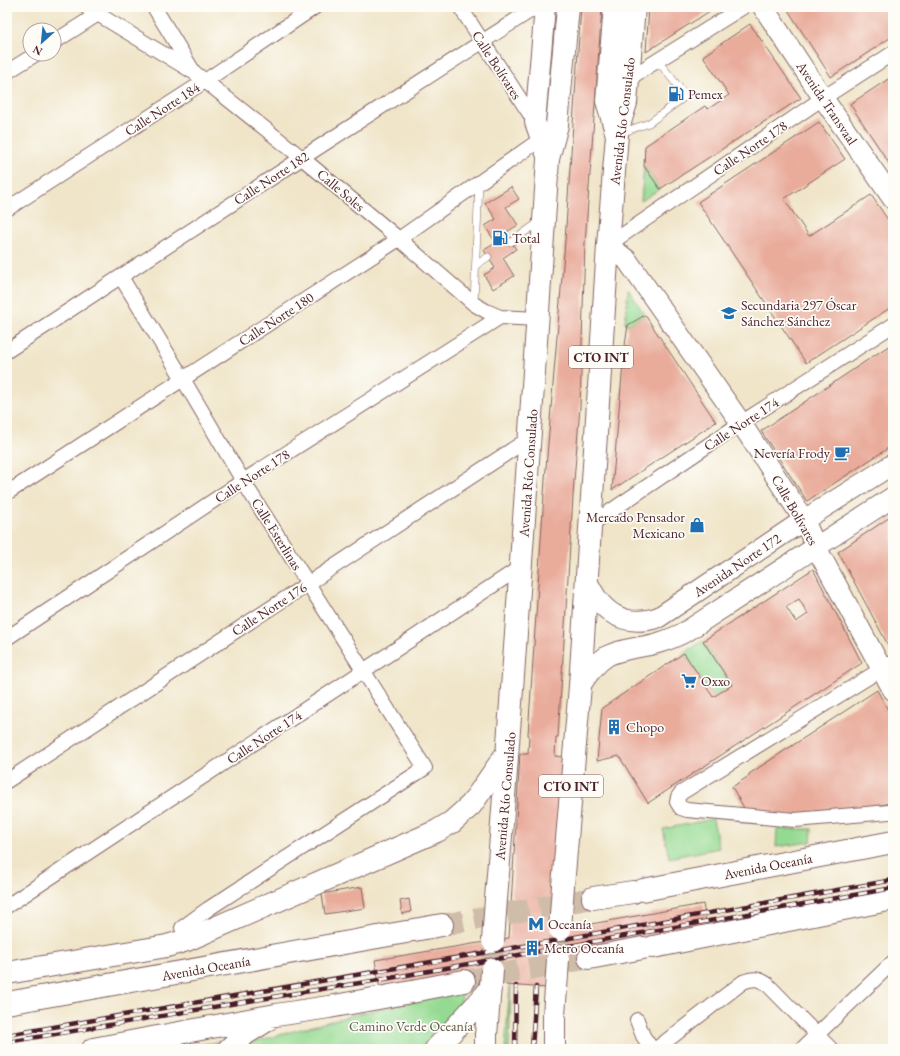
<svg xmlns="http://www.w3.org/2000/svg" width="900" height="1056" viewBox="0 0 900 1056" font-family="'EB Garamond',serif">
<style>
.green{fill:#95da92;stroke:#707c5e}
.building{fill:#e9ac9b;fill-rule:evenodd}
.lines{fill:none;stroke-linecap:round;stroke-linejoin:round}
.highway-tunnel{stroke:#cfbda9;stroke-width:22;stroke-dasharray:22 11;stroke-linecap:butt}
.lane-casing{stroke:#846462;stroke-width:8}
.street-casing{stroke:#846462;stroke-width:16}
.secondary-casing{stroke:#846462;stroke-width:22}
.highway-casing{stroke:#846462;stroke-width:24}
.lane{stroke:#fff;stroke-width:7}
.street{stroke:#fff;stroke-width:14}
.secondary{stroke:#fff;stroke-width:20}
.highway{stroke:#fff;stroke-width:22}
.rail-casing{stroke:#4a1f2b;stroke-width:4.5}
.rail{stroke:#fdfcf7;stroke-width:3;stroke-dasharray:9;stroke-linecap:butt}
.highway-bridge-casing{stroke:#846462;stroke-width:24;stroke-linecap:butt}
.highway-bridge{stroke:#fff;stroke-width:22}
.labels{text-anchor:middle;stroke-width:3.5;stroke-linejoin:round;paint-order:stroke}
.shield{fill:#fdfcf7;stroke:#806168;stroke-width:1}
.shield-label{font-size:13px;font-weight:bold;fill:#4a1f2b}
.street-label{font-size:14px;fill:#4a1f2b;stroke:#fdfcf7}
.poi-label{font-size:14px;fill:#4a1f2b;stroke:#fdfcf7;text-anchor:start}
.park-label{font-size:14px;fill:#60574a;stroke:#fdfcf7}
</style>
<rect width="100%" height="100%" fill="#fdfcf7"/>
<filter id="ink" filterUnits="userSpaceOnUse"><feTurbulence type="fractalNoise" baseFrequency=".025" numOctaves="2"/><feDisplacementMap in="SourceGraphic" scale="8" xChannelSelector="R" yChannelSelector="G"/><feConvolveMatrix kernelMatrix="1 2 1 2 8 2 1 2 1" color-interpolation-filters="sRGB"/></filter>
<filter id="wash" filterUnits="userSpaceOnUse"><feTurbulence type="fractalNoise" baseFrequency=".012" numOctaves="4" result="noise"/><feDisplacementMap in="SourceGraphic" scale="16" xChannelSelector="R" yChannelSelector="G"/><feGaussianBlur stdDeviation="0.9" result="paint"/><feColorMatrix in="noise" values="0 0 0 0 0 0 0 0 0 0 0 0 0 0 0 0 0 1.4 0 .05"/><feComposite in="paint" operator="in"/></filter>
<g filter="url(#wash)">
<rect width="100%" height="100%" fill="#f0e5c9"/>
<path class="green" d="M 644,166 L 660,189 L 641,201 Z
M 628,289 L 645,315 L 628,325 L 625,323 Z
M 703,641 L 732,685 L 713,697 L 684,653 Z
M 713,819 L 719,848 L 669,858 L 663,829 Z
M 777,829 L 812,829 L 811,842 L 776,847 Z
M 510,984 L 511,984 L 509,1049 L 505,1049 Z
M 464,990 L 458,1008 L 450,1023 L 428,1043 L 417,1049 L 239,1049 L 246,1044 L 353,1015 Z
M 217,1042 L 213,1049 L 171,1049 Z"/>
<g id="blocks">
<path class="building" d="M 581,7 L 602,7 L 585,243 L 580,407 L 574,481 L 558,737 L 556,737 L 555,756 L 563,757 L 552,931 L 703,904 L 708,932 L 550,960 L 548,988 L 506,985 L 507,967 L 380,990 L 375,960 L 509,938 L 520,754 L 528,754 L 529,735 L 528,735 L 545,480 L 565,241 Z
M 649,7 L 716,7 L 646,52 Z
M 786,7 L 893,7 L 893,36 L 831,77 Z
M 750,24 L 801,98 L 660,189 L 644,166 L 645,146 L 705,106 L 708,109 L 729,95 L 703,56 Z
M 893,76 L 893,169 L 850,104 Z
M 819,122 L 845,159 L 784,199 L 809,236 L 871,195 L 893,227 L 893,306 L 806,363 L 698,202 Z
M 511,187 L 519,199 L 506,207 L 518,225 L 505,233 L 516,249 L 503,258 L 514,276 L 493,289 L 484,275 L 495,268 L 484,250 L 496,243 L 485,226 L 496,219 L 485,203 Z
M 645,315 L 716,422 L 612,490 L 624,352 L 628,325 Z
M 893,343 L 893,445 L 807,501 L 761,431 Z
M 893,515 L 893,642 L 888,645 L 838,552 Z
M 813,569 L 862,663 L 648,803 L 619,756 L 597,761 L 602,708 L 684,653 L 713,697 L 732,685 L 703,641 ZM 799,599 L 808,614 L 796,622 L 786,607 Z
M 877,690 L 893,719 L 893,800 L 886,804 L 810,817 L 747,813 L 732,787 L 749,776 L 749,774 Z
M 362,887 L 365,908 L 325,914 L 322,894 Z
M 409,899 L 411,912 L 402,914 L 400,901 Z"/>
</g>
</g>
<g filter="url(#ink)">
<use href="#blocks" fill-opacity="0" stroke="#846462" stroke-width="1"/>
<g class="lines">
<path class="highway-tunnel" d="M 442,925 L 593,898
M 558,959 L 560,929
M 492,970 L 493,941
M 464,981 L 589,958"/>
<defs>
<path id="lane" d="M 621,133 L 649,123 L 686,96 L 657,60
M 511,242 L 539,222
M 476,265 L 488,257
M 474,303 L 479,182"/>
<path id="street" d="M 86,7 L 195,73 L 302,158 L 399,239 L 474,304 L 486,311 L 500,317 L 538,319
M 154,7 L 193,71
M 460,7 L 535,122
M 54,42 L 98,14
M 7,72 L 36,54
M 628,79 L 743,7
M 7,209 L 205,81 L 315,7
M 608,245 L 823,98 L 893,53
M 121,277 L 183,379 L 243,481 L 425,768 L 208,909 L 182,928
M 7,351 L 302,158 L 536,7
M 7,493 L 399,239 L 541,139
M 590,525 L 741,423 L 893,325
M 7,638 L 243,481 L 500,317
M 893,662 L 681,793 L 678,797 L 677,802 L 681,808 L 687,810 L 795,820 L 889,812 L 893,810
M 7,781 L 530,438
M 7,906 L 521,567
M 637,1020 L 643,1036 L 652,1049
M 656,1049 L 743,982 C 753,978 758,978 767,984 L 831,1049
M 802,1049 L 893,962"/>
<path id="secondary" d="M 545,7 L 535,122 L 548,159
M 763,7 L 823,98 L 893,199
M 617,135 L 627,103 L 635,7
M 608,245 L 627,260 L 741,423 L 804,520 L 816,547 L 893,690
M 586,580 C 590,586 592,591 596,597 C 611,619 633,626 659,617 L 804,520 L 893,464
M 580,686 C 587,675 596,663 607,656 C 623,648 641,648 658,643 C 668,640 678,636 687,631 L 893,497"/>
<path id="highway" d="M 563,886 L 580,686 L 608,245 L 617,135 L 607,101 L 615,7
M 643,890 L 893,842
M 593,898 L 633,892
M 496,899 C 516,652 532,406 548,159 L 557,125 L 568,7
M 414,930 L 442,925
M 653,947 L 893,899
M 589,958 L 643,948
M 7,973 L 167,946 L 187,940 L 437,831 L 452,822 L 471,805 L 507,753
M 423,989 L 464,981
M 7,1003 L 406,932
M 93,1049 L 276,1015 L 329,1007 L 417,991
M 229,1049 L 245,1034 L 266,1021
M 436,1049 L 490,990
M 486,1049 L 486,1035 L 490,986
M 554,1049 L 554,1015 L 557,975"/>
</defs>
<use href="#lane" class="lane-casing"/>
<use href="#street" class="street-casing"/>
<use href="#secondary" class="secondary-casing"/>
<use href="#highway" class="highway-casing"/>
<use href="#lane" class="lane"/>
<use href="#street" class="street"/>
<use href="#secondary" class="secondary"/>
<use href="#highway" class="highway"/>
<defs>
<path id="rail" d="M 7,1035 C 303,985 598,934 893,880
M 7,1042 C 131,1022 254,999 379,980 L 893,888
M 515,1049 L 516,986
M 532,1049 L 536,987"/>
</defs>
<use href="#rail" class="rail-casing"/>
<use href="#rail" class="rail"/>
<defs>
<path id="highway-bridge" d="M 560,929 L 563,886
M 493,941 L 496,899
M 557,975 L 558,959
M 491,985 L 492,970"/>
</defs>
<use href="#highway-bridge" class="highway-bridge-casing"/>
<use href="#highway-bridge" class="highway-bridge"/>
</g>
</g>
<defs>
<symbol id="fuel-bare" viewBox="-9 -9 18 18"><path d="M-5.5-6h7V0h2V4h1.3V-2.5L3-4.5l.8-.8L6-3V5H2.5V1h-1V6h-7ZM-4.2-4.7v3.2H.2V-4.7Z" fill="#1f6fb2" stroke="#fdfcf7" stroke-width="2.5" paint-order="stroke"/></symbol>
<symbol id="school-bare" viewBox="-9 -9 18 18"><path d="M0-5L7-2L0 1L-7-2ZM-4 1L0 2.5L4 1V4Q0 6-4 4Z" fill="#1f6fb2" stroke="#fdfcf7" stroke-width="2.5" paint-order="stroke"/></symbol>
<symbol id="cafe-bare" viewBox="-9 -9 18 18"><path d="M-5.5-4.5H6V0H3Q3 3.5 0 3.5H-2.5Q-5.5 3.5-5.5 0ZM3-3.2v2h1.7v-2ZM-6 4.5H4V6H-6Z" fill="#1f6fb2" stroke="#fdfcf7" stroke-width="2.5" paint-order="stroke"/></symbol>
<symbol id="shop-bare" viewBox="-9 -9 18 18"><path d="M-5-2.5h2.3a2.7 3.5 0 0 1 5.4 0H5L5.5 6h-11ZM-1.5-2.5h3a1.5 2.3 0 0 0-3 0Z" fill="#1f6fb2" stroke="#fdfcf7" stroke-width="2.5" paint-order="stroke"/></symbol>
<symbol id="supermarket-bare" viewBox="-9 -9 18 18"><path d="M-6-5.5h2.5l.6 2H6L4.5 2H-2.5L-4.4-4H-6ZM-1.5 3.2a1.3 1.3 0 1 0 .1 0ZM3 3.2a1.3 1.3 0 1 0 .1 0Z" fill="#1f6fb2" stroke="#fdfcf7" stroke-width="2.5" paint-order="stroke"/></symbol>
<symbol id="building-bare" viewBox="-9 -9 18 18"><path d="M-4-6H4V6H1V3H-1V6H-4ZM-2.5-4.3h1.7v1.8h-1.7ZM.8-4.3h1.7v1.8H.8ZM-2.5-1h1.7V.8h-1.7ZM.8-1h1.7V.8H.8Z" fill="#1f6fb2" stroke="#fdfcf7" stroke-width="2.5" paint-order="stroke"/></symbol>
<symbol id="metro-bare" viewBox="-9 -9 18 18"><path d="M-5.5 5V-5H-3L0 0L3-5H5.5V5H3V-.5L0 4L-3-.5V5Z" fill="#1f6fb2" stroke="#fdfcf7" stroke-width="2.5" paint-order="stroke"/></symbol>
</defs>
<g fill-rule="evenodd">
<use href="#fuel-bare" x="665" y="83" width="22" height="22"/>
<use href="#fuel-bare" x="489" y="227" width="22" height="22"/>
<use href="#school-bare" x="718" y="302" width="22" height="22"/>
<use href="#cafe-bare" x="831" y="442" width="22" height="22"/>
<use href="#shop-bare" x="686" y="514" width="22" height="22"/>
<use href="#supermarket-bare" x="678" y="670" width="22" height="22"/>
<use href="#building-bare" x="603" y="716" width="22" height="22"/>
<use href="#metro-bare" x="525" y="913" width="22" height="22"/>
<use href="#building-bare" x="521" y="937" width="22" height="22"/>
</g>
<g class="labels">
<g class="shield">
<rect x="569" y="346" width="64" height="22" rx="3"/>
<rect x="539" y="775" width="64" height="22" rx="3"/>
</g>
<g class="shield-label">
<text x="601" y="362">CTO INT</text>
<text x="571" y="791">CTO INT</text>
</g>
<g class="street-label">
<text transform="translate(497 65) rotate(57)" y="5">Calle Bolívares</text>
<text transform="translate(827 103) rotate(56)" y="5">Avenida Transvaal</text>
<text transform="translate(162 109) rotate(-33)" y="5">Calle Norte 184</text>
<text transform="translate(622 121) rotate(-83)" y="5">Avenida Río Consulado</text>
<text transform="translate(750 148) rotate(-34)" y="5">Calle Norte 178</text>
<text transform="translate(271 178) rotate(-33)" y="5">Calle Norte 182</text>
<text transform="translate(341 190) rotate(40)" y="5">Calle Soles</text>
<text transform="translate(276 319) rotate(-33)" y="5">Calle Norte 180</text>
<text transform="translate(741 424) rotate(-33)" y="5">Calle Norte 174</text>
<text transform="translate(528 473) rotate(-86)" y="5">Avenida Río Consulado</text>
<text transform="translate(252 476) rotate(-33)" y="5">Calle Norte 178</text>
<text transform="translate(795 510) rotate(60)" y="5">Calle Bolívares</text>
<text transform="translate(277 534) rotate(58)" y="5">Calle Esterlinas</text>
<text transform="translate(737 565) rotate(-34)" y="5">Avenida Norte 172</text>
<text transform="translate(269 609) rotate(-33)" y="5">Calle Norte 176</text>
<text transform="translate(264 737) rotate(-33)" y="5">Calle Norte 174</text>
<text transform="translate(505 796) rotate(-85)" y="5">Avenida Río Consulado</text>
<text transform="translate(768 866) rotate(-11)" y="5">Avenida Oceanía</text>
<text transform="translate(206 968) rotate(-10)" y="5">Avenida Oceanía</text>
</g>
<g class="poi-label">
<text x="688" y="99">Pemex</text>
<text x="512" y="243">Total</text>
<text x="741" y="310">Secundaria 297 Óscar<tspan x="741" dy="16">Sánchez Sánchez</tspan></text>
<text x="830" y="458" text-anchor="end">Nevería Frody</text>
<text x="685" y="522" text-anchor="end">Mercado Pensador<tspan x="685" dy="16">Mexicano</tspan></text>
<text x="701" y="686">Oxxo</text>
<text x="626" y="732">Chopo</text>
<text x="548" y="929">Oceanía</text>
<text x="544" y="953">Metro Oceanía</text>
</g>
<g class="park-label">
<text x="411" y="1031">Camino Verde Oceanía</text>
</g>
</g>
<rect width="900" height="1056" fill="none" stroke="#fdfcf7" stroke-width="24"/>
<g transform="translate(42 42) rotate(207)"><circle r="19" fill="#fdfcf7" stroke="#b5a4a5"/>
<path d="M0-3L7 15L0 10L-7 15Z" fill="#1f6fb2"/>
<text y="-6" font-size="11" font-weight="bold" text-anchor="middle" fill="#4a1f2b">N</text>
</g>
</svg>
